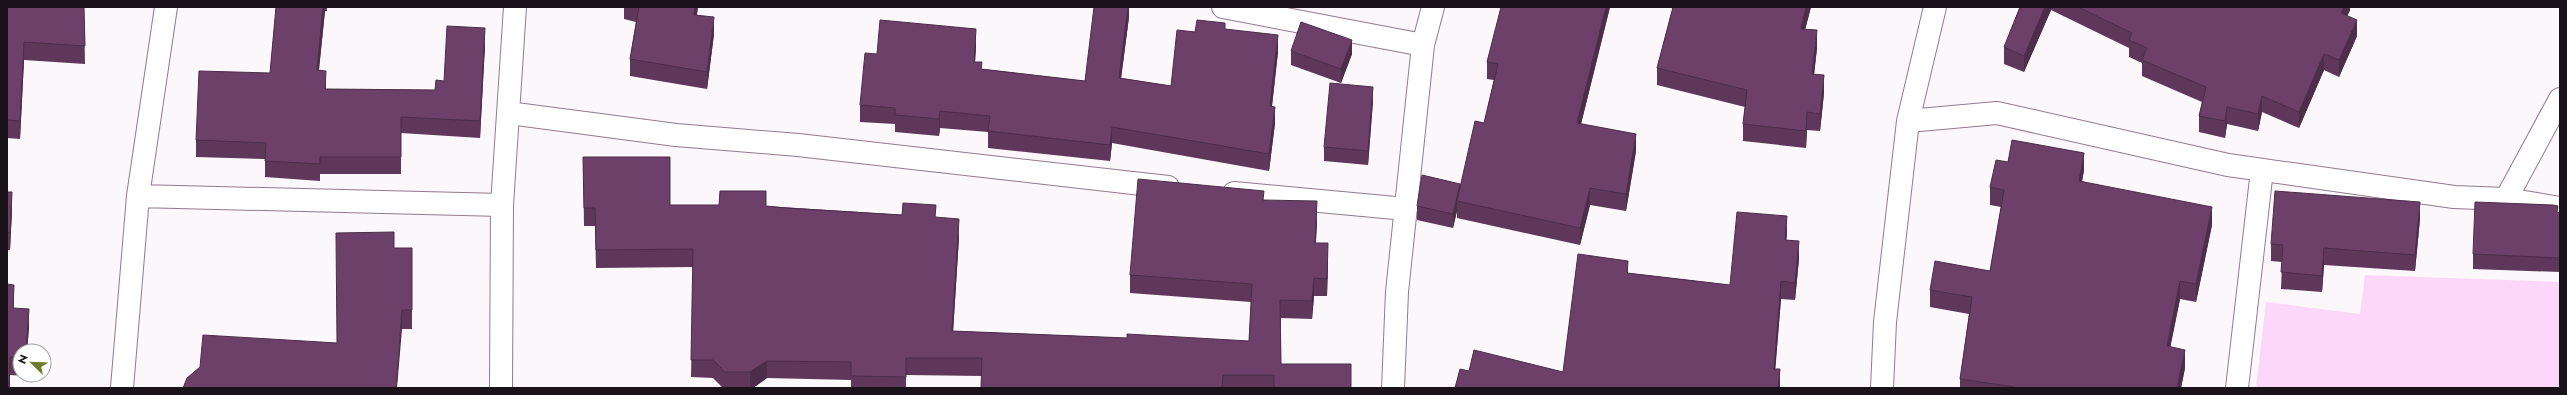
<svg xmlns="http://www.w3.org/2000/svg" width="2567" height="395" viewBox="0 0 2567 395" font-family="Jost,sans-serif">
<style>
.green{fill:#fdd7f9}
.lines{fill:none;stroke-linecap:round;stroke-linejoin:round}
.street-casing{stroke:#927a8f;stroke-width:24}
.street{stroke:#fff;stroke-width:22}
.wall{fill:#5e375b}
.shaded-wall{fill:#4c2d4a}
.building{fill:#6d406a;stroke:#4c2d4a}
</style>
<rect width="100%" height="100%" fill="#fcf7fb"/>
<path class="green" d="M 2365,275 L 2560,282 L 2560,388 L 2256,388 L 2266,302 L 2360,314 Z"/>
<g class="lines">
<defs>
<path id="street" d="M 1223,7 L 1423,45
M 508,113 L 676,135 L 798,145 L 1168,187
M 1908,121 L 1935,7
M 1234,193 L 1406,209
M 138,196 L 502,205
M 2506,199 L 2560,208
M 122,388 L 138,196 L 166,7
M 501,388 L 502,205 L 515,7
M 1393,388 L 1397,292 L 1423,45 L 1433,7
M 1882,388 L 1885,322 L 1908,121 L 1997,113 L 2228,165 L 2454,197 L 2506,199 L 2560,99
M 2237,388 L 2262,170"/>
</defs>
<use href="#street" class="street-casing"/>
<use href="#street" class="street"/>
</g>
<path class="wall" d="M 7,7 L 84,7 L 85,64 L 24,60 L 20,139 L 7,138 Z
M 276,7 L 327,7 L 327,11 L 325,11 L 319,70 L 326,89 L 435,90 L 444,81 L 485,45 L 480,138 L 401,133 L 401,174 L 320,174 L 320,181 L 265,177 L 265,159 L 196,157 L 196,140 L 270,73 Z
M 624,7 L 698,7 L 697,15 L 714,34 L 707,89 L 630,76 L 630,59 L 636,22 L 624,19 Z
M 1129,7 L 1129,17 L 1121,78 L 1171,86 L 1195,32 L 1225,29 L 1278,52 L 1272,106 L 1275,123 L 1269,171 L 1112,143 L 1110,161 L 988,148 L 988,132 L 940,128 L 939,136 L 895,132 L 895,124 L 860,122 L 860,105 L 877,54 L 976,46 L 975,62 L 982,69 L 1085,81 Z
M 1610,7 L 1581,124 L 1636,151 L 1626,211 L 1590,205 L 1580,245 L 1457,218 L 1457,211 L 1453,228 L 1417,220 L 1417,206 L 1460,186 L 1484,123 L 1494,80 L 1487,79 L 1487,62 Z
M 1673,7 L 1811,7 L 1805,29 L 1817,48 L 1814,75 L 1824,93 L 1820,131 L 1807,130 L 1806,148 L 1743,141 L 1743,124 L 1745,107 L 1657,85 L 1657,68 Z
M 2020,7 L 2350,7 L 2350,10 L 2347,16 L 2357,36 L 2339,77 L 2324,70 L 2299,128 L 2262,112 L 2258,131 L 2227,124 L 2225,138 L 2199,132 L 2199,116 L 2202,102 L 2142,76 L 2142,63 L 2129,57 L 2129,48 L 2051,10 L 2024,72 L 2004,64 L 2004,47 Z
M 1291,51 L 1352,54 L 1341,83 L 1291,65 Z
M 1373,101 L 1368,165 L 1324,161 L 1324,147 Z
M 583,157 L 670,205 L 766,206 L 936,217 L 959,237 L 953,331 L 1127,338 L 1249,341 L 1251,302 L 1130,293 L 1130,275 L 1264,200 L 1317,219 L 1316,243 L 1328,261 L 1327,296 L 1314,296 L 1312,319 L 1281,318 L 1281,364 L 1351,388 L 981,388 L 982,376 L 906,375 L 906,388 L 851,388 L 851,380 L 767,378 L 753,388 L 723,388 L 713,378 L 691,377 L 693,267 L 596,268 L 595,226 L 584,226 Z
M 2008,162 L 2084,170 L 2082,181 L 2212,225 L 2196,302 L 2180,299 L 2170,347 L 2185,368 L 2181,388 L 1960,388 L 1960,379 L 1969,314 L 1930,307 L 1930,290 L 1990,271 L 2001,207 L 1990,205 L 1990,187 Z
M 7,192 L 12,210 L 10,250 L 7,250 Z
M 2558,213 L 2560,213 L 2560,272 L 2473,269 L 2473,254 Z
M 2420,219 L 2415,271 L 2324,265 L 2322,292 L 2281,289 L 2282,262 L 2271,261 L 2271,244 Z
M 1787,233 L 1786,241 L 1799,259 L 1795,300 L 1781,299 L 1775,369 L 1780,369 L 1780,388 L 1455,388 L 1469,371 L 1563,372 L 1628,273 L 1730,285 Z
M 394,248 L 412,248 L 412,329 L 402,329 L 337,343 Z
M 7,284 L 14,303 L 13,308 L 29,327 L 27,351 L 20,351 L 20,375 L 26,375 L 26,376 L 10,375 L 10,388 L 7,388 Z"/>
<path class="shaded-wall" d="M 323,7 L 325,7 L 325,11 L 317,87 L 317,70 Z
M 695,7 L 698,7 L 694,32 L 694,15 Z
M 1128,7 L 1129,7 L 1129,17 L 1119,94 L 1119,78 Z
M 1606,7 L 1610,7 L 1577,140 L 1577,123 Z
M 1806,7 L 1811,7 L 1801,46 L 1801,29 Z
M 2045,7 L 2051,7 L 2051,10 L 2024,72 L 2024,56 Z
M 2344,7 L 2350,7 L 2350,10 L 2341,30 L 2341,13 Z
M 714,17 L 714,34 L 707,89 L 707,72 Z
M 2357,20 L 2357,36 L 2339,77 L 2339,60 Z
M 485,28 L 485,45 L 480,138 L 480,121 Z
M 976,29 L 976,46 L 974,79 L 974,62 Z
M 1817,30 L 1817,48 L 1812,92 L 1812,74 Z
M 1278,35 L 1278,52 L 1270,123 L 1270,106 Z
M 1352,40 L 1352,54 L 1341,83 L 1341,69 Z
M 24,42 L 24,60 L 20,139 L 20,121 Z
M 2324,54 L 2324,70 L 2299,128 L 2299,112 Z
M 326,71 L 326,87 L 325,105 L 325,89 Z
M 1824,75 L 1824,93 L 1820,131 L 1820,114 Z
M 1373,87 L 1373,101 L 1368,165 L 1368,151 Z
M 2262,96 L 2262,112 L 2258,131 L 2258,114 Z
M 1275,107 L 1275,123 L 1269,171 L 1269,154 Z
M 2227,107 L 2227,124 L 2225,138 L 2225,121 Z
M 940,111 L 940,128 L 939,136 L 939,119 Z
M 1807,112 L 1807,130 L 1806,148 L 1806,131 Z
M 1112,127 L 1112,143 L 1110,161 L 1110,145 Z
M 1636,134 L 1636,151 L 1626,211 L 1626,194 Z
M 2084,153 L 2084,170 L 2079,199 L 2079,181 Z
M 1460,184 L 1460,198 L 1457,201 L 1457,211 L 1453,228 L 1453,214 Z
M 1590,188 L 1590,205 L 1580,245 L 1580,228 Z
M 12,192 L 12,210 L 10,250 L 10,233 Z
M 1317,201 L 1317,219 L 1315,260 L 1315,243 Z
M 2420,202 L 2420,219 L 2415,271 L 2415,255 Z
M 2212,207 L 2212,225 L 2196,302 L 2196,284 Z
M 1787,216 L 1787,233 L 1785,258 L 1785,240 Z
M 959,219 L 959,237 L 952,349 L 952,331 Z
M 1799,241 L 1799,259 L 1795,300 L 1795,283 Z
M 1328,243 L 1328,261 L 1327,296 L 1327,279 Z
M 2324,248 L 2324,265 L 2322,292 L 2322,276 Z
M 1628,261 L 1628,278 L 1627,273 Z
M 1314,278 L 1314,296 L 1312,319 L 1312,301 Z
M 1781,281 L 1781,299 L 1774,386 L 1774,369 Z
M 2180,281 L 2180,299 L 2167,364 L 2167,346 Z
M 14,285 L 14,303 L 13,326 L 13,308 Z
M 29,309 L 29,327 L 27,351 L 26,351 Z
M 402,310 L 402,329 L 397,388 L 396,388 Z
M 2185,350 L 2185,368 L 2181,388 L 2177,388 Z
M 10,357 L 10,388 L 9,388 Z
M 767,361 L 767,378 L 753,388 L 750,388 L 750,372 Z
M 1780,369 L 1780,388 L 1778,388 Z"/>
<path class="building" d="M 7,7 L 84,7 L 85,46 L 24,42 L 20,121 L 7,120 Z
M 276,7 L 323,7 L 317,70 L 326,71 L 325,89 L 435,90 L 436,80 L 444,81 L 447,26 L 485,28 L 480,121 L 401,117 L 401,157 L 320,157 L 320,164 L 265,161 L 266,143 L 196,140 L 199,71 L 270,73 Z
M 639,7 L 695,7 L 694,15 L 714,17 L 707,72 L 630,59 Z
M 1094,7 L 1128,7 L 1119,78 L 1171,86 L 1177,30 L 1195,32 L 1197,20 L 1225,23 L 1225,29 L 1278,35 L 1270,106 L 1275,107 L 1269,154 L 1112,127 L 1110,145 L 988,131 L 990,116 L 940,111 L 939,119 L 895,115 L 895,108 L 860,105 L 865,53 L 877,54 L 880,20 L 976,29 L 974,62 L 982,62 L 981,69 L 1085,81 Z
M 1501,7 L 1606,7 L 1577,123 L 1636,134 L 1626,194 L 1590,188 L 1580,228 L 1457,201 L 1475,121 L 1484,123 L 1498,64 L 1487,62 Z
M 1673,7 L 1806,7 L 1801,29 L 1817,30 L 1812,74 L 1824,75 L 1820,114 L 1807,112 L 1806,131 L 1743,124 L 1747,90 L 1657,68 Z
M 2020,7 L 2045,7 L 2024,56 L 2004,47 Z
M 2078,7 L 2344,7 L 2341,13 L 2357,20 L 2339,60 L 2324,54 L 2299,112 L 2262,96 L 2258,114 L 2227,107 L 2225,121 L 2199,116 L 2206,87 L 2142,60 L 2147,48 L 2129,40 L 2132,33 Z
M 1301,22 L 1352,40 L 1341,69 L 1291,51 Z
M 1330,83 L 1373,87 L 1368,151 L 1324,147 Z
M 2012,140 L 2084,153 L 2079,181 L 2212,207 L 2196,284 L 2180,281 L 2167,346 L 2185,350 L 2177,388 L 2022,388 L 1960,379 L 1972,297 L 1930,290 L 1935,261 L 1990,271 L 2004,190 L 1990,187 L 1996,160 L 2008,162 Z
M 583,157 L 670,157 L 670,205 L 719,205 L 720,191 L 766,191 L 766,206 L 786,208 L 902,215 L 903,203 L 936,205 L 935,217 L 959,219 L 952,331 L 1127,338 L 1127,334 L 1249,341 L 1252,284 L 1130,275 L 1138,179 L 1264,191 L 1263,200 L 1317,201 L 1315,243 L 1328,243 L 1327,279 L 1314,278 L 1312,301 L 1280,300 L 1281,364 L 1351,364 L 1351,388 L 1274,388 L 1274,375 L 1223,375 L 1222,388 L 981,388 L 982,358 L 906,358 L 906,377 L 851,376 L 851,362 L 767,361 L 750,372 L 725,372 L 713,360 L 691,360 L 693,249 L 596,250 L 595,208 L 584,208 Z
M 1422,175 L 1460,184 L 1453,214 L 1417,206 Z
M 2275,191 L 2420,202 L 2415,255 L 2324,248 L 2322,276 L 2281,272 L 2283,245 L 2271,244 Z
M 7,192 L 12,192 L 10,233 L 7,232 Z
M 2475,202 L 2553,205 L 2558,206 L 2557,212 L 2560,213 L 2560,258 L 2473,254 Z
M 1737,212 L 1787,216 L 1785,240 L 1799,241 L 1795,283 L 1781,281 L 1774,369 L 1780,369 L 1778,388 L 1455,388 L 1460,369 L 1469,371 L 1474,350 L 1563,372 L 1578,254 L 1628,261 L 1627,273 L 1730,285 Z
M 394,232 L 394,248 L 412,248 L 412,310 L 402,310 L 396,388 L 183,388 L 187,378 L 200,367 L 203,335 L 337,343 L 336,233 Z
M 7,284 L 14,285 L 13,308 L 29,309 L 26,351 L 20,351 L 20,357 L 10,357 L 9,384 L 7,384 Z"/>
<rect width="2567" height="395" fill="none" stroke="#1a121a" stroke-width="16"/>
<g transform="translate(32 363) rotate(293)"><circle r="19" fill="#ffffff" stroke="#a3a0a3"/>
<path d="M0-3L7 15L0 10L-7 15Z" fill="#6b7b29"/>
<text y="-6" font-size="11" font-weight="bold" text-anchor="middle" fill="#1a121a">N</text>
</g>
</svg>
